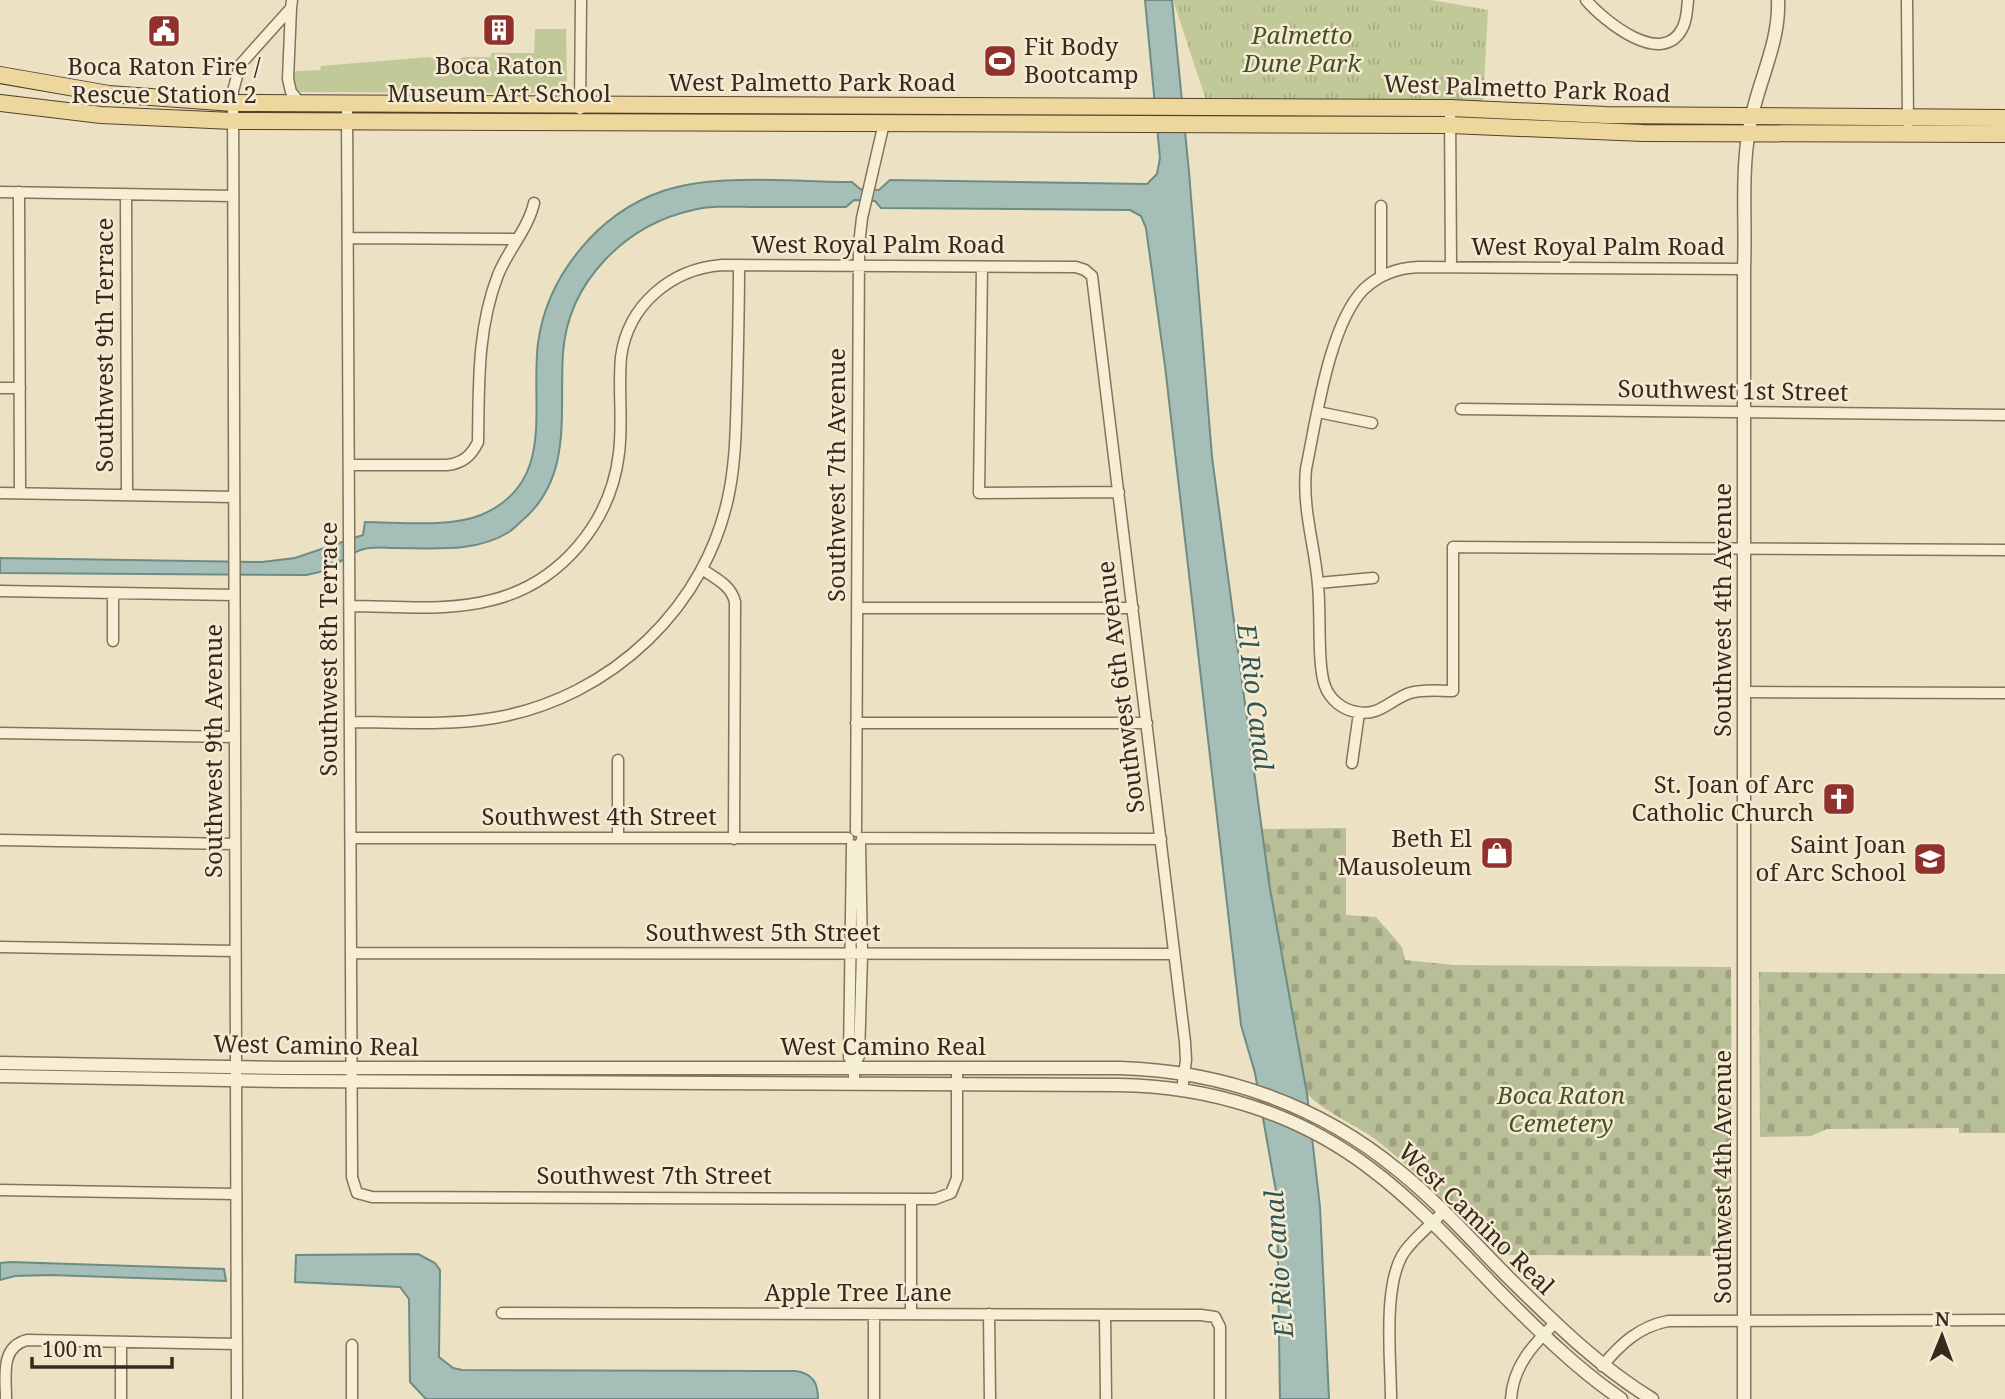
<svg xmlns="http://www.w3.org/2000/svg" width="2005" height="1399" viewBox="0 0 2005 1399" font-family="'Noto Serif',serif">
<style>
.green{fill:#c1c998}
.cemetery{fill:url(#cemetery-stones)}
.park{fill:url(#park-tufts)}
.water{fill:#a5bfb8;stroke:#6c8c86;stroke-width:2}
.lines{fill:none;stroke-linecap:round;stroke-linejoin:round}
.minor-casing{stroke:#85735b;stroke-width:13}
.tertiary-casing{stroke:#85735b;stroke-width:15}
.primary-casing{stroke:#53412f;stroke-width:18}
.minor{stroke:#f7eed6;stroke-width:10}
.tertiary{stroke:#f7eed6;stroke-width:12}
.primary{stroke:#edd79c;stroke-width:16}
.labels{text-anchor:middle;stroke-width:5;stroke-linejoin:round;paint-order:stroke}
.park-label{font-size:24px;font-style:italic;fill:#445126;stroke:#f4ebd2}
.poi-label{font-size:24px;fill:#362a1e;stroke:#f4ebd2;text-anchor:end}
.street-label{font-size:24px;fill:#362a1e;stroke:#f4ebd2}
.water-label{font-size:26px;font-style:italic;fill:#2e5554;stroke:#f4ebd2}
</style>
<defs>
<pattern id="cemetery-stones" width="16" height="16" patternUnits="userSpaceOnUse" patternTransform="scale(1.75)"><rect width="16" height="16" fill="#b8be96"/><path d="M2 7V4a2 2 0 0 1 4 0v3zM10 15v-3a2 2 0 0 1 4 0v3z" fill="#9fa381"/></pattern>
<pattern id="park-tufts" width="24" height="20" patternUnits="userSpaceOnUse" patternTransform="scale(1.75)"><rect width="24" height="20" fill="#c1c998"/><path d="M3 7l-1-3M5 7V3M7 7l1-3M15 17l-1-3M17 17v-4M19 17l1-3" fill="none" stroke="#a6ad83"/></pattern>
</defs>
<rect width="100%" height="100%" fill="#ece1c3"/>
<path class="green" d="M 535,29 L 566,29 L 567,93 L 298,92 L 291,75 L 297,71 L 320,70 L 321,66 L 429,57 L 445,62 L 465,57 L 491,57 L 491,53 L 534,53 Z"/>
<path class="cemetery" d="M 1346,828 L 1346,915 L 1376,917 L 1402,947 L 1405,960 L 1453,965 L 1731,967 L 1732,1256 L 1508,1255 L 1490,1246 C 1453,1209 1416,1171 1375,1139 C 1353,1123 1326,1113 1307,1094 L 1269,883 L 1262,829 Z
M 1759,972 L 2005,974 L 2005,1133 L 1959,1133 L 1959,1128 L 1827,1129 L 1811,1136 L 1760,1137 Z"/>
<path class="park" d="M 1173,0 L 1432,0 L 1488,10 L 1483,103 L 1206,100 Z"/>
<path class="water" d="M 1145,0 L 1172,0 L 1189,172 L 1212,457 L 1269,883 L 1307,1094 L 1320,1207 L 1329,1399 L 1280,1399 L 1277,1197 L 1255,1073 L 1241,1025 L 1165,366 L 1146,228 L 1141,216 L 1130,210 L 881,208 L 875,201 L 854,200 L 846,207 C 816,207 786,207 756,207 C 735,207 713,205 693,210 C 625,225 568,282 563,353 C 559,411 573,474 525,518 C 520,522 515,528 509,532 C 476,553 433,548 395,548 C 385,548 373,546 364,549 C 351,552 342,561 332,567 C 325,572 315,573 306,575 L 0,573 L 0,558 L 262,562 L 295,558 L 363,535 L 365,522 C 399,522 449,528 481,515 C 557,483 530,407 538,343 C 547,276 598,213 663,191 C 715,173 796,182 852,182 L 860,189 L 879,190 L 890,180 L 1147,184 L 1157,174 L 1160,158 Z
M 418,1254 L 435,1263 L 440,1270 L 439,1357 L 453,1368 L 462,1370 L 795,1371 C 812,1373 818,1382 818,1399 L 426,1399 L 410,1382 L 409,1299 L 400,1287 L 295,1282 L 296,1255 Z
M 10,1262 L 224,1269 L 226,1281 L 50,1275 L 15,1276 L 0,1280 L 0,1263 Z"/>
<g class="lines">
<defs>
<path id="minor" d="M 1586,0 C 1603,20 1663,70 1683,27 C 1687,19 1687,9 1688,0
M 1907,0 L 1908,123
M 291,8 L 288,79 L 291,92 L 302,105
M 347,105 L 352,1177 L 357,1193 L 372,1197 L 935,1199 L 951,1193 L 957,1178 L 957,1068
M 1450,108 L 1451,267
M 580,109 L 581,0
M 0,192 L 233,196
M 19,192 L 20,493
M 126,194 L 127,495
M 1381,206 L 1381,277
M 349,238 L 517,239
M 982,267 L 979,493 L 1119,492
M 1744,269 L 1418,267 C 1397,268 1379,275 1364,289 C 1329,324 1316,421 1306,469 C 1302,509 1315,546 1318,585 C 1321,612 1317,665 1325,686 C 1330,700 1343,710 1357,712 C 1379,717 1391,699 1410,693 C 1424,689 1439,691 1453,691 L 1453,547 L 2005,550
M 0,388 L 20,388
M 1461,409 L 2005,415
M 1318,412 L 1372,423
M 349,465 L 447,465 C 463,463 471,456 478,442 C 479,385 477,329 498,275 C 508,250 528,229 534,203
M 0,493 L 234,497
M 702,569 C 716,579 731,585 735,602 L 734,839
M 1318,583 L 1373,578
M 0,591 L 234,595
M 350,606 C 396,606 447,612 492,600 C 561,583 611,522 619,453 C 623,421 618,389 621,357 C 628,305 671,269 722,265 L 1076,267 L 1085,270 L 1092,276 L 1185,1042 L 1186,1060 L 1182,1090
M 857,608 L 1133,608
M 113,641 L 113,593
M 1744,692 L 2005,693
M 350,722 C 397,722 447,726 494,718 C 611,698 709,606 730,488 C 736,455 736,421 737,388 C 738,347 739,306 739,265
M 856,723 L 1147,723
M 0,733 L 235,737
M 618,760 L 618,838
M 1352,763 L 1359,713
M 856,831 L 859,245 L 862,218 L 884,123
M 351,838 L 848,838
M 862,838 L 1161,839
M 0,840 L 235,844
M 852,845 L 849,1057 L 854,1065 L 854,1082
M 0,947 L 235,951
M 351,953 L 1174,954
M 854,1065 L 859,1056 L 862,955 L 860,843
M 0,1190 L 236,1194
M 911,1199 L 911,1313
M 502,1313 L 1201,1315 L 1215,1317 L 1220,1327 L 1220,1399
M 874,1314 L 874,1399
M 989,1314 L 990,1399
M 1105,1315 L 1106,1399
M 121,1342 L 121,1399
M 352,1345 L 352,1399
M 1602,1366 C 1621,1344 1638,1327 1668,1321 L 2005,1320
M 6,1399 C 6,1376 0,1347 27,1340 L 237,1344
M 237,1399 L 233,91 L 240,65 L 291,8 L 292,0
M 1391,1399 C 1391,1359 1382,1283 1405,1251 C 1416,1236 1431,1225 1443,1212
M 1511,1399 C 1513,1366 1533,1345 1555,1323"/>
<path id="tertiary" d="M 0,1063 L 285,1068 L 1120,1068 C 1223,1071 1319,1105 1399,1171 C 1439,1203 1474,1243 1510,1279 C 1555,1323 1598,1366 1652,1399
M 0,1076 L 284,1081 L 1118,1085 C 1209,1086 1298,1113 1371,1169 C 1419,1205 1460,1251 1502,1294 C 1540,1332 1577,1369 1621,1399
M 1744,1399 L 1744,269 C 1746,223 1741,175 1749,130 C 1756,85 1780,45 1778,0"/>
<path id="primary" d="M 0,75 L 109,94 L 233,103 L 1450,108 L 1606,115 L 2005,118
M 0,103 L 101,115 L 233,121 L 1450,125 L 1643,133 L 2005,134"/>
</defs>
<use href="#minor" class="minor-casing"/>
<use href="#tertiary" class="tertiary-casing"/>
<use href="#primary" class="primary-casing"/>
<use href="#minor" class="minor"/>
<use href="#tertiary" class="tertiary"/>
<use href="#primary" class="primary"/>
</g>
<defs>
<symbol id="building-square" viewBox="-11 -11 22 22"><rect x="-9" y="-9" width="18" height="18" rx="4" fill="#91312e" stroke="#f4ebd2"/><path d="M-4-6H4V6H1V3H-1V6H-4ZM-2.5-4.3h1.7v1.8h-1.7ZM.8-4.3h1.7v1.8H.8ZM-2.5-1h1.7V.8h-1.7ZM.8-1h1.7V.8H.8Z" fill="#fff"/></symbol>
<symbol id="civic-square" viewBox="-11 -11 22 22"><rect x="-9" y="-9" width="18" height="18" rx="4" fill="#91312e" stroke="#f4ebd2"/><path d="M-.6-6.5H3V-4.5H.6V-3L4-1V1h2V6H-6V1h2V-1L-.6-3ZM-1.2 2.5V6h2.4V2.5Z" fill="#fff"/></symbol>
<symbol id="stadium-square" viewBox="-11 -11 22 22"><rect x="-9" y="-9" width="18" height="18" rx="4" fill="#91312e" stroke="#f4ebd2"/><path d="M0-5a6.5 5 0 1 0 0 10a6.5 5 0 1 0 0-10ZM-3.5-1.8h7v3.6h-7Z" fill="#fff"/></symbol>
<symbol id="church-square" viewBox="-11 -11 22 22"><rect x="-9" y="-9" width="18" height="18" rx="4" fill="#91312e" stroke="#f4ebd2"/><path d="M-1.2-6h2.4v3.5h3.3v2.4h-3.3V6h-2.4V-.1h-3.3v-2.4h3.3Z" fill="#fff"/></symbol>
<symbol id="shop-square" viewBox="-11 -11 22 22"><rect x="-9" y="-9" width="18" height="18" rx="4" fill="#91312e" stroke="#f4ebd2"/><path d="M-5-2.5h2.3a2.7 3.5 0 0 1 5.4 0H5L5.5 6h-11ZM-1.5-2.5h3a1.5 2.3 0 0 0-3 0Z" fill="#fff"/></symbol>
<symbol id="school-square" viewBox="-11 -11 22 22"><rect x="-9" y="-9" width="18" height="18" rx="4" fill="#91312e" stroke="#f4ebd2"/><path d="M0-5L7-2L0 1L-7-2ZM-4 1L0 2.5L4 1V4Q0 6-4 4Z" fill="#fff"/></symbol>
</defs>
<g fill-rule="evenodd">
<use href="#building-square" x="480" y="11" width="38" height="38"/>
<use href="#civic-square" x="145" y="12" width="38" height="38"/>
<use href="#stadium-square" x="981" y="42" width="38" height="38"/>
<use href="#church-square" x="1820" y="780" width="38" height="38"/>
<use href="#shop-square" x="1478" y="834" width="38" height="38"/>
<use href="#school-square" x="1911" y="840" width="38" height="38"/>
</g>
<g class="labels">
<g class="park-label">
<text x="1302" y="44">Palmetto<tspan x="1302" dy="28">Dune Park</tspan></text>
<text x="1561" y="1104">Boca Raton<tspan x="1561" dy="28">Cemetery</tspan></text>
</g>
<g class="poi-label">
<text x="1024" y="55" text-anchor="start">Fit Body<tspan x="1024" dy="28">Bootcamp</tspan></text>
<text x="499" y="74" text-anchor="middle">Boca Raton<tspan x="499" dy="28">Museum Art School</tspan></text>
<text x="164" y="75" text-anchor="middle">Boca Raton Fire /<tspan x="164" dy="28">Rescue Station 2</tspan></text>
<text x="1814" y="793">St. Joan of Arc<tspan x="1814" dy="28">Catholic Church</tspan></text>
<text x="1472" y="847">Beth El<tspan x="1472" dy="28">Mausoleum</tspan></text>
<text x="1906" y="853">Saint Joan<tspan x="1906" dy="28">of Arc School</tspan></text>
</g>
<g class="street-label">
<text x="812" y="91">West Palmetto Park Road</text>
<text transform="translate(1527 89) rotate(2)" y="8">West Palmetto Park Road</text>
<text x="878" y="253">West Royal Palm Road</text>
<text x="1598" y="255">West Royal Palm Road</text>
<text transform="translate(105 345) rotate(-90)" y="8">Southwest 9th Terrace</text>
<text transform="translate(1733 391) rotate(1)" y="8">Southwest 1st Street</text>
<text transform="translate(837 475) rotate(-90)" y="8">Southwest 7th Avenue</text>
<text transform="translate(1723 610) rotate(-90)" y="8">Southwest 4th Avenue</text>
<text transform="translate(329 649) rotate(-90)" y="8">Southwest 8th Terrace</text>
<text transform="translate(1121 687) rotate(-97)" y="8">Southwest 6th Avenue</text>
<text transform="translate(214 751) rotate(-90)" y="8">Southwest 9th Avenue</text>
<text x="599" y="825">Southwest 4th Street</text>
<text x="763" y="941">Southwest 5th Street</text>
<text transform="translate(316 1046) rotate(1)" y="8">West Camino Real</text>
<text x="883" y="1055">West Camino Real</text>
<text x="654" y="1184">Southwest 7th Street</text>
<text transform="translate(1723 1177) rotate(-90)" y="8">Southwest 4th Avenue</text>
<text transform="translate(1476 1219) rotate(44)" y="8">West Camino Real</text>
<text x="858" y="1301">Apple Tree Lane</text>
</g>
<g class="water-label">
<text transform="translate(1255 697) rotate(83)" y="9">El Rio Canal</text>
<text transform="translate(1279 1264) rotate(-94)" y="9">El Rio Canal</text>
</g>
</g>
<g transform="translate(1942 1336) rotate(1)" stroke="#f4ebd2" stroke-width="5" paint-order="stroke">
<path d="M0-5L12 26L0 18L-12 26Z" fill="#362a1e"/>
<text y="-10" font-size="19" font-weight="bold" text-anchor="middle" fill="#362a1e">N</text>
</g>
<path d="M32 1357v10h140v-10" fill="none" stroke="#362a1e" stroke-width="3.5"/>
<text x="42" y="1357" font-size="21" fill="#362a1e" stroke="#f4ebd2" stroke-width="5" paint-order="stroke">100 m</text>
</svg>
